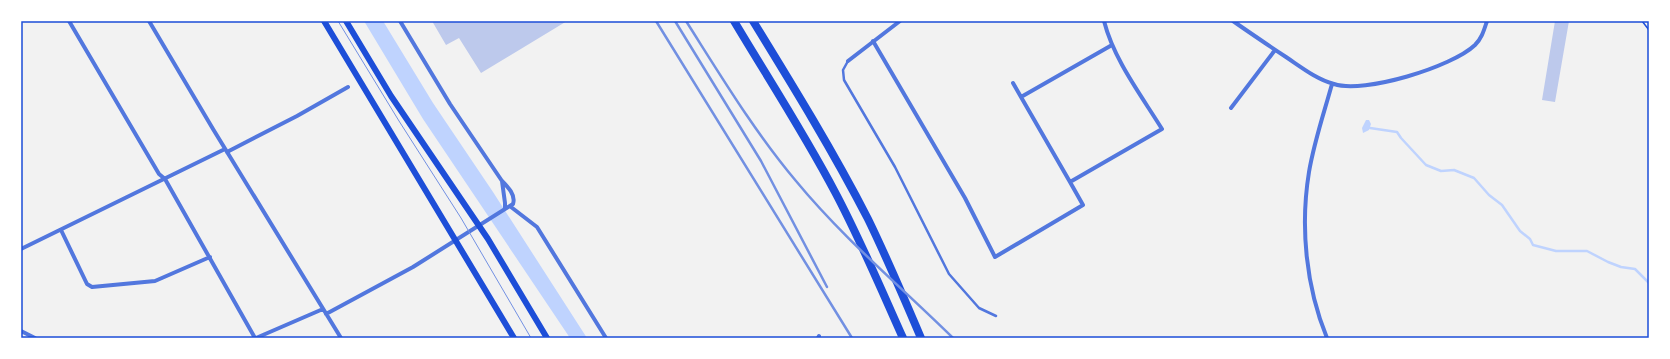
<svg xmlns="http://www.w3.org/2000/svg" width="1670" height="359" viewBox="0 0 1670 359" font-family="Inter,sans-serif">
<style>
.water{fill:#bfd3fe}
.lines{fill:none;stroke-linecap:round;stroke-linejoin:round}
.stream{stroke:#bfd3fe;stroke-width:2.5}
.building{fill:#bdc9ec}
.path{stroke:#1d4ed8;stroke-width:1.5}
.service{stroke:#5277de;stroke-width:2.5}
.minor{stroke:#5277de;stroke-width:4}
.secondary{stroke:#1d4ed8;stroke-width:6}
.motorway{stroke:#1d4ed8;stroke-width:8}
.tram{stroke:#7290e2;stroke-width:1}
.rail{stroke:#7290e2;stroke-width:2.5}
.neatline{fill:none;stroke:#1d4ed8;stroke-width:1.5}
</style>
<rect width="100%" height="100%" fill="#f2f2f2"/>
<path class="water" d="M 364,21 L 383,21 L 433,103 L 493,192 L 587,338 L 570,338 L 423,119 Z
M 1366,120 L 1369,120 L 1371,124 L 1369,130 L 1363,133 L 1362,128 Z"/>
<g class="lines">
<path class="stream" d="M 1370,128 L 1397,132 L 1401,138 L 1426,165 L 1441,171 L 1454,170 L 1474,178 L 1489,195 L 1502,205 L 1520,231 L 1530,239 L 1533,245 L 1556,251 L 1587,251 L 1608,262 L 1621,267 L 1635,269 L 1649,283"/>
</g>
<path class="building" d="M 432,21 L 567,21 L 481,73 L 459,38 L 446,45 Z
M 1555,21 L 1569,21 L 1555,102 L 1542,100 Z"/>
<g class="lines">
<path class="path" d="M 1642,21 L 1649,30"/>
<path class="service" d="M 848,61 L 843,70 L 844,80 L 895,167 L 949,274 L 979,308 L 996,316"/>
<path class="minor" d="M 69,21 L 159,174 L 165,179 L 255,338
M 149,21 L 213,129 L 341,338
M 1233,21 C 1250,33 1268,45 1286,57 C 1301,67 1316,79 1334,84 C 1364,94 1452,67 1475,45 C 1482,38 1484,30 1487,21
M 873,41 L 965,198 L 995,257 L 1083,205 L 1070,182
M 848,61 L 900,21
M 1013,83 L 1021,97 L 1112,45
M 1021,97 L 1070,182 L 1162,129 C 1141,95 1114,60 1104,21
M 1231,108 L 1275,50
M 227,152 L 297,116 L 348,87
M 502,181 L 505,203 L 505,209
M 511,207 L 537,227 L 606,338
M 61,230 L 87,284 L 92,287 L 155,281 L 210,257
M 21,249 L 225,149
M 326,314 L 413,267 L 513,204 C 516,195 508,187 502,181 L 450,104 L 400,21
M 21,331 L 35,338
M 256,338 L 323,309
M 818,338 L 819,336
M 1327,338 C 1306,287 1300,227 1309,172 C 1314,142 1324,113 1332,84"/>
<path class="secondary" d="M 324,21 L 514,338
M 346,21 L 391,96 L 488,239 L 547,338"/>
<path class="motorway" d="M 734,21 C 768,78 804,133 835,192 C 860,239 881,289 903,338
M 753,21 C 793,86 833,151 868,219 C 887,258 904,298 921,338"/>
<path class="tram" d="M 338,21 L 399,121 L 461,218 L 531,338"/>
<path class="rail" d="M 656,21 L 852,338
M 675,21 L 761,161 L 827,287
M 686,21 C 721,76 754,131 796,181 C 843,238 900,286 953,338"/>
</g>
<rect width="1670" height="359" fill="none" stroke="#ffffff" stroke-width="44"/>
<rect x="22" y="22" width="1626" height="315" class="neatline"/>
</svg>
